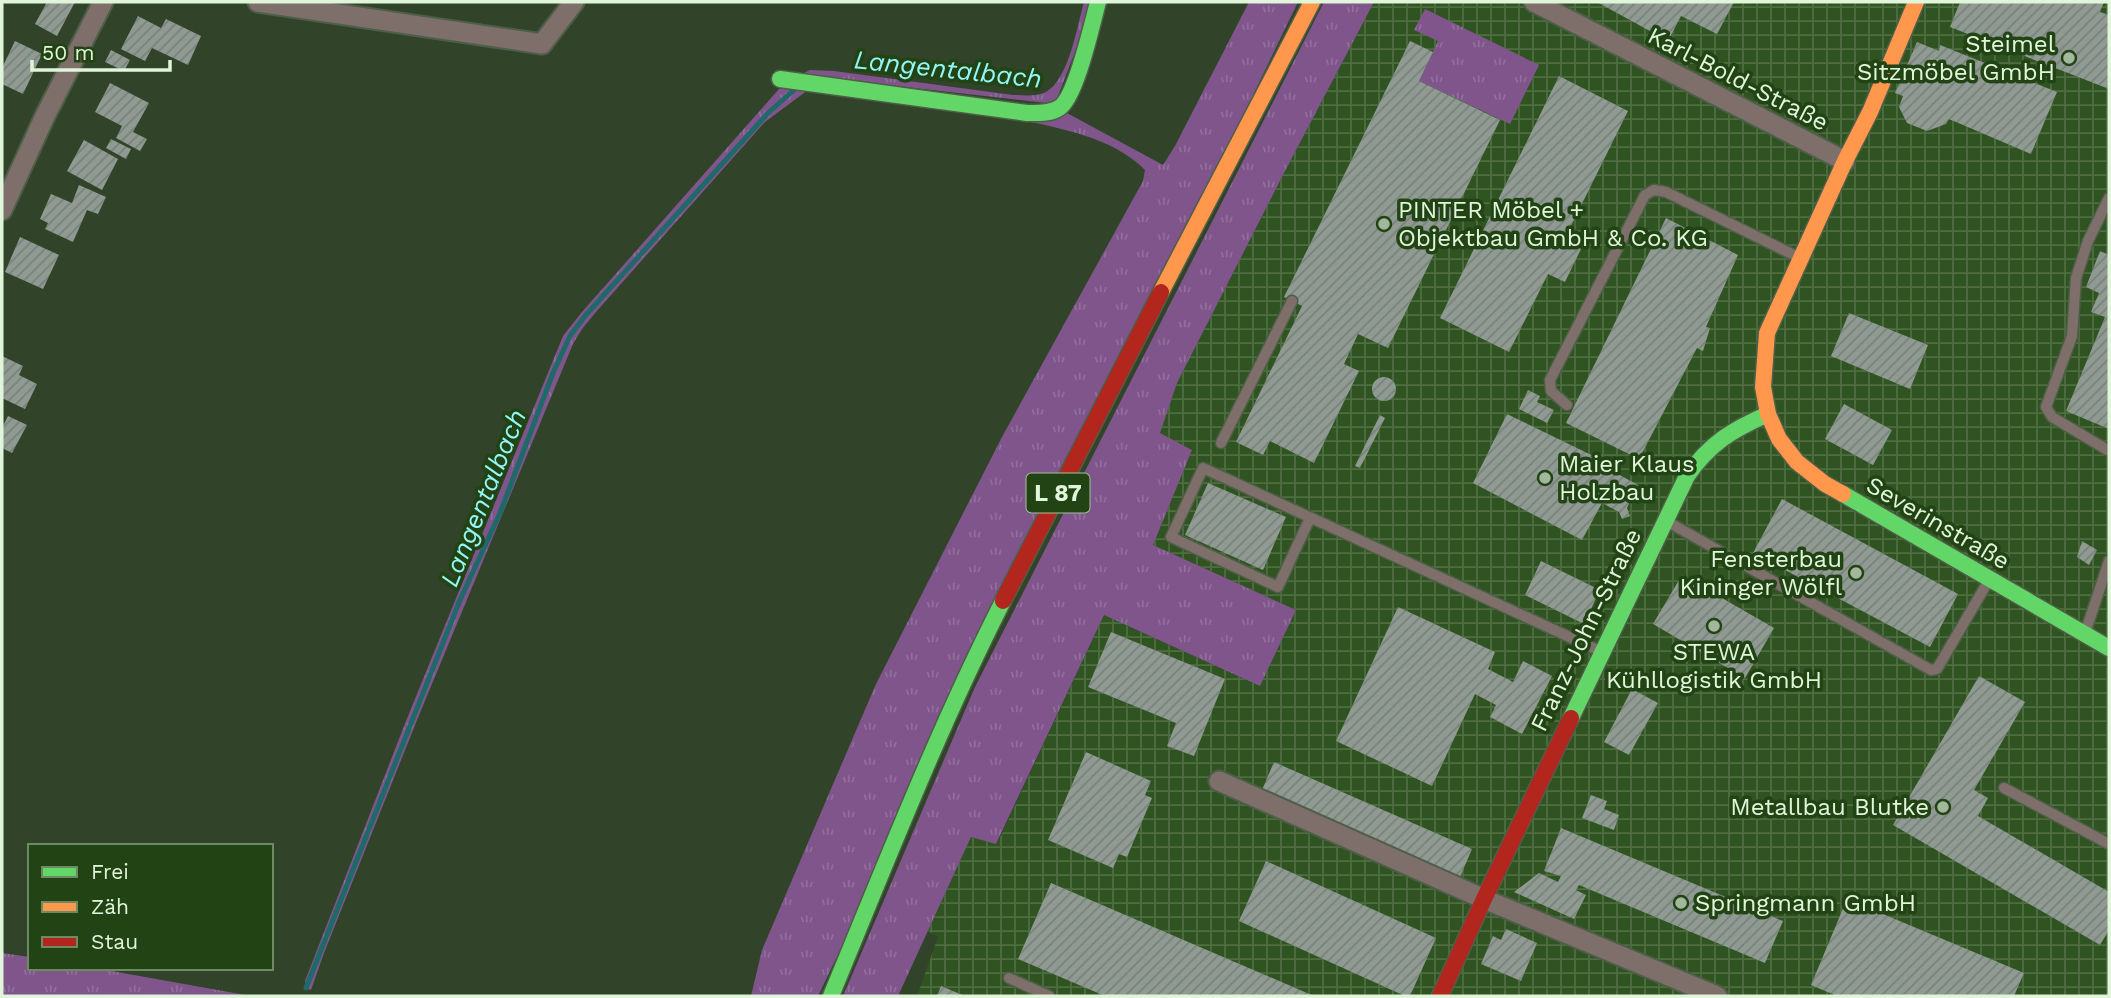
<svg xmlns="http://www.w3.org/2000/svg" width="2111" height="998" viewBox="0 0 2111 998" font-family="'Work Sans',sans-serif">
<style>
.industrial{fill:url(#industrial-grid)}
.grass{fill:url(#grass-tufts)}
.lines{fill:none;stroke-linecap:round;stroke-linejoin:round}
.stream{stroke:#1f6969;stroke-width:5}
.building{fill:url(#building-hatch)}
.lane-casing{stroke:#4e5e48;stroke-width:13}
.street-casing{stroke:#4e5e48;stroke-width:23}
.fast-casing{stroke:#4e5e48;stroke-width:19}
.slow-casing{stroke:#4e5e48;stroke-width:19}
.jam-casing{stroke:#4e5e48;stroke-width:19}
.lane{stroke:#7f6f6b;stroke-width:10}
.street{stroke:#7f6f6b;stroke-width:19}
.fast{stroke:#63d668;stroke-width:16}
.slow{stroke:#ff974d;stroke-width:16}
.jam{stroke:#b3261e;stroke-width:16}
.poi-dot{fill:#a3b79c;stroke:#224314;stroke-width:2.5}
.labels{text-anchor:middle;stroke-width:7;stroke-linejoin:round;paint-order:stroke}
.shield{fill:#224314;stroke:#a8c09f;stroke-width:2}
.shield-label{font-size:23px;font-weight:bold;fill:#e1f5da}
.poi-label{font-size:24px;fill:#e1f5da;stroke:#224314;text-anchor:end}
.street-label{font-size:24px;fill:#e1f5da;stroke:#224314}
.water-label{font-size:26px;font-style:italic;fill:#95f6f8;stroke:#224314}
</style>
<defs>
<pattern id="industrial-grid" width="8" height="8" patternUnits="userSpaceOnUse" patternTransform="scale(1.75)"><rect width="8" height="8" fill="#305421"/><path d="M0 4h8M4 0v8" fill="none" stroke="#4e6d41"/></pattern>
<pattern id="grass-tufts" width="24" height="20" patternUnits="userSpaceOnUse" patternTransform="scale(1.75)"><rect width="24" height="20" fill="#7f558c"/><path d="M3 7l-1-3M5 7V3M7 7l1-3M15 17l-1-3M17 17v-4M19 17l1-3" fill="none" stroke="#916e9c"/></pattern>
<pattern id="building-hatch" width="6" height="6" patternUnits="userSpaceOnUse" patternTransform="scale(1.75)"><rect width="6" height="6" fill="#8f9a92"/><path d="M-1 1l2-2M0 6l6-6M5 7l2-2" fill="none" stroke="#78827a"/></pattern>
</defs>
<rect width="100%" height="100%" fill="#31442a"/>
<path class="industrial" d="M 1374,2 L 2109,2 L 2109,996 L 917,996 L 938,937 L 928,931 L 971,837 L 997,844 L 1104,615 L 1260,686 L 1296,610 L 1153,545 L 1192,450 L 1159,433 L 1177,383 L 1284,173 Z"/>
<path class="grass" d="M 1084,2 L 1094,2 L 1055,104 L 800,75 L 810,70 L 834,71 L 1013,95 C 1023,95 1036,97 1046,92 C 1069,79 1077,26 1084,2 Z
M 1249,2 L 1298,2 L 818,996 L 751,996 L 762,950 L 876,684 L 1002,437 L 1143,181 L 1145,170 C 1109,133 1048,127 1000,115 L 1067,113 L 1163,165 L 1175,146 Z
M 1324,2 L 1374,2 L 1284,173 L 1177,383 L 1160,433 L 1192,450 L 1153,545 L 1296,610 L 1260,686 L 1104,615 L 996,844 L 971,837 L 898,996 L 843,996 L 975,687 Z
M 1425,9 L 1539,65 L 1510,124 L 1419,81 L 1438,41 L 1414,30 Z
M 812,87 L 765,122 L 595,313 L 582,329 L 573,344 L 417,720 L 324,953 L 311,990 L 306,988 L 305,981 L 406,721 L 563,336 L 582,312 L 779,89 Z
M 2,953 L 30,957 L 30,968 L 95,968 L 251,996 L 2,996 Z"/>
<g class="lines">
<path class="stream" d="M 306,988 L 460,600 L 500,513 L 553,373 L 570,336 L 585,316 L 768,113 L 794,90"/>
</g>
<path class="building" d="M 47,2 L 75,2 L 57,36 L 35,24 Z
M 1597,2 L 1734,2 L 1717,34 L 1681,16 L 1668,41 Z
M 1960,2 L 2104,2 L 2100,12 L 2109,15 L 2109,89 L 1950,27 Z
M 138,16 L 161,28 L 166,19 L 201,36 L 188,65 L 152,48 L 145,61 L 121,49 Z
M 15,41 L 42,54 L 23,94 L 2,84 L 2,68 Z
M 1410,41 L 1433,52 L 1419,81 L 1500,120 L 1388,348 L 1358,334 L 1344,364 L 1359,371 L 1314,463 L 1270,441 L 1263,455 L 1236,442 L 1302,306 L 1284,297 Z
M 1917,42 L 1939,51 L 1940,45 L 2057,92 L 2031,154 L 1949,119 L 1946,124 L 1927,131 L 1907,123 L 1899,107 L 1903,96 L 1895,93 Z
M 111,50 L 130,60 L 124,71 L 105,62 Z
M 1559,76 L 1628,111 L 1564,240 L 1581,249 L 1565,282 L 1548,274 L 1509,352 L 1440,318 Z
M 110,83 L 149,103 L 133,132 L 147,139 L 140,151 L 116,138 L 122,126 L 95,112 Z
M 111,139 L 131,149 L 126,159 L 106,148 Z
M 84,140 L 118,159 L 102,190 L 67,171 Z
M 79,185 L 106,197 L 98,214 L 87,210 L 73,242 L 45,229 L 48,223 L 40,219 L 51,194 L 72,203 Z
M 1666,218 L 1738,255 L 1706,327 L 1710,328 L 1703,351 L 1697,348 L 1639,459 L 1566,423 Z
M 20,237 L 59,255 L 43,289 L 5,272 Z
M 2100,251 L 2109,255 L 2109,429 L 2066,411 L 2105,317 L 2091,312 L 2099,293 L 2086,287 Z
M 1849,313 L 1928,345 L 1910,389 L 1831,356 Z
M 2,356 L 23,366 L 19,375 L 37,384 L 25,409 L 2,398 Z
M1372 389a12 12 0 1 1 24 0a12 12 0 1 1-24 0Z
M 1528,390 L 1540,396 L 1537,402 L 1554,410 L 1547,423 L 1519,409 Z
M 1844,404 L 1892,430 L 1873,465 L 1825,439 Z
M 1507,414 L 1618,468 L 1616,473 L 1638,485 L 1627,508 L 1630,516 L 1622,519 L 1619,512 L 1602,503 L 1582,540 L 1473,483 Z
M 1380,415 L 1385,418 L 1360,468 L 1355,466 Z
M 8,416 L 27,425 L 12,453 L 2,448 L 2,428 Z
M 1653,461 L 1659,464 L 1654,475 L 1647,471 Z
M 1208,483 L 1286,517 L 1263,570 L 1185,535 Z
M 1782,499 L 1958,594 L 1930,647 L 1753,553 Z
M 2082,541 L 2097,550 L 2089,565 L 2077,557 Z
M 1541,561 L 1600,590 L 1584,624 L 1525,595 Z
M 1682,575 L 1774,628 L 1745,678 L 1653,624 Z
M 1398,607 L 1495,652 L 1488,669 L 1513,682 L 1523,661 L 1552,676 L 1522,734 L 1490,717 L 1496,705 L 1475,694 L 1432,786 L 1336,741 Z
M 1111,632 L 1225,679 L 1194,756 L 1167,746 L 1176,723 L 1088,687 Z
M 1979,676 L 2025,702 L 1974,790 L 1988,798 L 1978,816 L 2109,892 L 2109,930 L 2100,945 L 1893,825 Z
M 1632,689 L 1658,703 L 1629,755 L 1604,742 Z
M 1086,752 L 1151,781 L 1145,795 L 1152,798 L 1127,857 L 1119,854 L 1113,868 L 1048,840 Z
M 1274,762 L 1472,849 L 1460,877 L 1262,790 Z
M 1591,795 L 1607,801 L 1604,809 L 1619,815 L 1614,830 L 1582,818 Z
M 1561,828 L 1783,921 L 1765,963 L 1579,885 L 1576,890 L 1586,895 L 1574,919 L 1514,892 L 1539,873 L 1558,882 L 1561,876 L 1544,871 Z
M 1266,861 L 1436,938 L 1410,996 L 1405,996 L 1239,921 Z
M 1051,883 L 1314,996 L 1105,996 L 1018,959 Z
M 1847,899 L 2024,973 L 2014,996 L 1837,996 L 1811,985 Z
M 1506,929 L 1537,943 L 1521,981 L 1481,964 L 1493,936 L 1501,940 Z
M 941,986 L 965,996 L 937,996 Z"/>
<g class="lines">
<defs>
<path id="lane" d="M 2109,198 L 2088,241 L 2076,278 L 2072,336 L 2046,407 L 2052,417 L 2109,451
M 1567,405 L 1551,391 L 1550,380 L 1645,195 L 1654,190 L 1666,192 L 1798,257
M 1221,443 L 1292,301
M 1310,518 L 1278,587 L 1171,537 L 1203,468 L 1602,652
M 1668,522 L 1931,670 L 1937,669 L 1989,580
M 2085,633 L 2109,561
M 2004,788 L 2109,844
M 1009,978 L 1049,996"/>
<path id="street" d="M 258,2 L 542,44 L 574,2
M 1534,2 L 1845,161
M 2,210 L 45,116 L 103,2
M 1219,781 L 1484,899 L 1717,996"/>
<path id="fast" d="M 780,79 L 1027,113 C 1037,113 1050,114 1059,108 C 1076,98 1092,24 1098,2
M 1843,494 L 2109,648
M 1571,718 L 1687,476 C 1710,443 1732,430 1768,414
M 831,996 C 886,863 938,729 1003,601"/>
<path id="slow" d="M 1161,292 L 1312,2
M 1843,494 L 1825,484 L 1797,462 L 1779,439 L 1768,414 L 1763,387 L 1767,333 L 1845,161 L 1870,112 L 1916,2"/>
<path id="jam" d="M 1003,601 L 1161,292
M 1440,996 L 1484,899 L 1571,718"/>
</defs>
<use href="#lane" class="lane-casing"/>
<use href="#street" class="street-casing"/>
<use href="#fast" class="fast-casing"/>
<use href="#slow" class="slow-casing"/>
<use href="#jam" class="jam-casing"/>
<use href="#lane" class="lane"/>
<use href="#street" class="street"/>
<use href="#fast" class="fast"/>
<use href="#slow" class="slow"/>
<use href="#jam" class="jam"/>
</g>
<g class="poi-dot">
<circle cx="2069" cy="58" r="7"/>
<circle cx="1384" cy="224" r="7"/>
<circle cx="1545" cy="478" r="7"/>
<circle cx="1856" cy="573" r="7"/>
<circle cx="1714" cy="626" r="7"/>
<circle cx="1943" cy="807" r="7"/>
<circle cx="1681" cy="903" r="7"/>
</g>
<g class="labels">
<rect class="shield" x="1026.5" y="473.5" width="63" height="39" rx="5"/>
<g class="shield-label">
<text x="1058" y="501">L 87</text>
</g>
<g class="poi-label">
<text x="2055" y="52">Steimel<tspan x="2055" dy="28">Sitzmöbel GmbH</tspan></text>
<text x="1398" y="218" text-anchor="start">PINTER Möbel +<tspan x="1398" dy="28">Objektbau GmbH &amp; Co. KG</tspan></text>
<text x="1559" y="472" text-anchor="start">Maier Klaus<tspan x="1559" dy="28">Holzbau</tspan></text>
<text x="1842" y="567">Fensterbau<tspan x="1842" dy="28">Kininger Wölfl</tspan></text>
<text x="1714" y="660" text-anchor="middle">STEWA<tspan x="1714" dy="28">Kühllogistik GmbH</tspan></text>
<text x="1929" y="815">Metallbau Blutke</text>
<text x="1695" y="911" text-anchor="start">Springmann GmbH</text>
</g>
<g class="street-label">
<text transform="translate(1738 79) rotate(27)" y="8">Karl-Bold-Straße</text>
<text transform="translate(1938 523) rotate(30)" y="8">Severinstraße</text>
<text transform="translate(1586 630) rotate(-64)" y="8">Franz-John-Straße</text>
</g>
<g class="water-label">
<text transform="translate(948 69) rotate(6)" y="9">Langentalbach</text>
<text transform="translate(483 498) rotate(-68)" y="9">Langentalbach</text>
</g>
</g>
<rect width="2111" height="998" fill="none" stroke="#e1f5da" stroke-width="7"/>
<rect x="28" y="844" width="245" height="126" fill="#224314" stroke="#6e8a63" stroke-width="2"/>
<rect x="42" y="867" width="35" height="10" fill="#63d668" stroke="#6e8a63" stroke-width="2"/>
<text x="91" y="879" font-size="21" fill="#e1f5da">Frei</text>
<rect x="42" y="902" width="35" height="10" fill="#ff974d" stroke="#6e8a63" stroke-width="2"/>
<text x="91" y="914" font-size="21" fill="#e1f5da">Zäh</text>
<rect x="42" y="937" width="35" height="10" fill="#b3261e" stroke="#6e8a63" stroke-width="2"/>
<text x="91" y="949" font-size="21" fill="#e1f5da">Stau</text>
<path d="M32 60v10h138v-10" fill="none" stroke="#e1f5da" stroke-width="3.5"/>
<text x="42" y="60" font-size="21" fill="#e1f5da" stroke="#224314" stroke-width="5" paint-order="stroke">50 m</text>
</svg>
